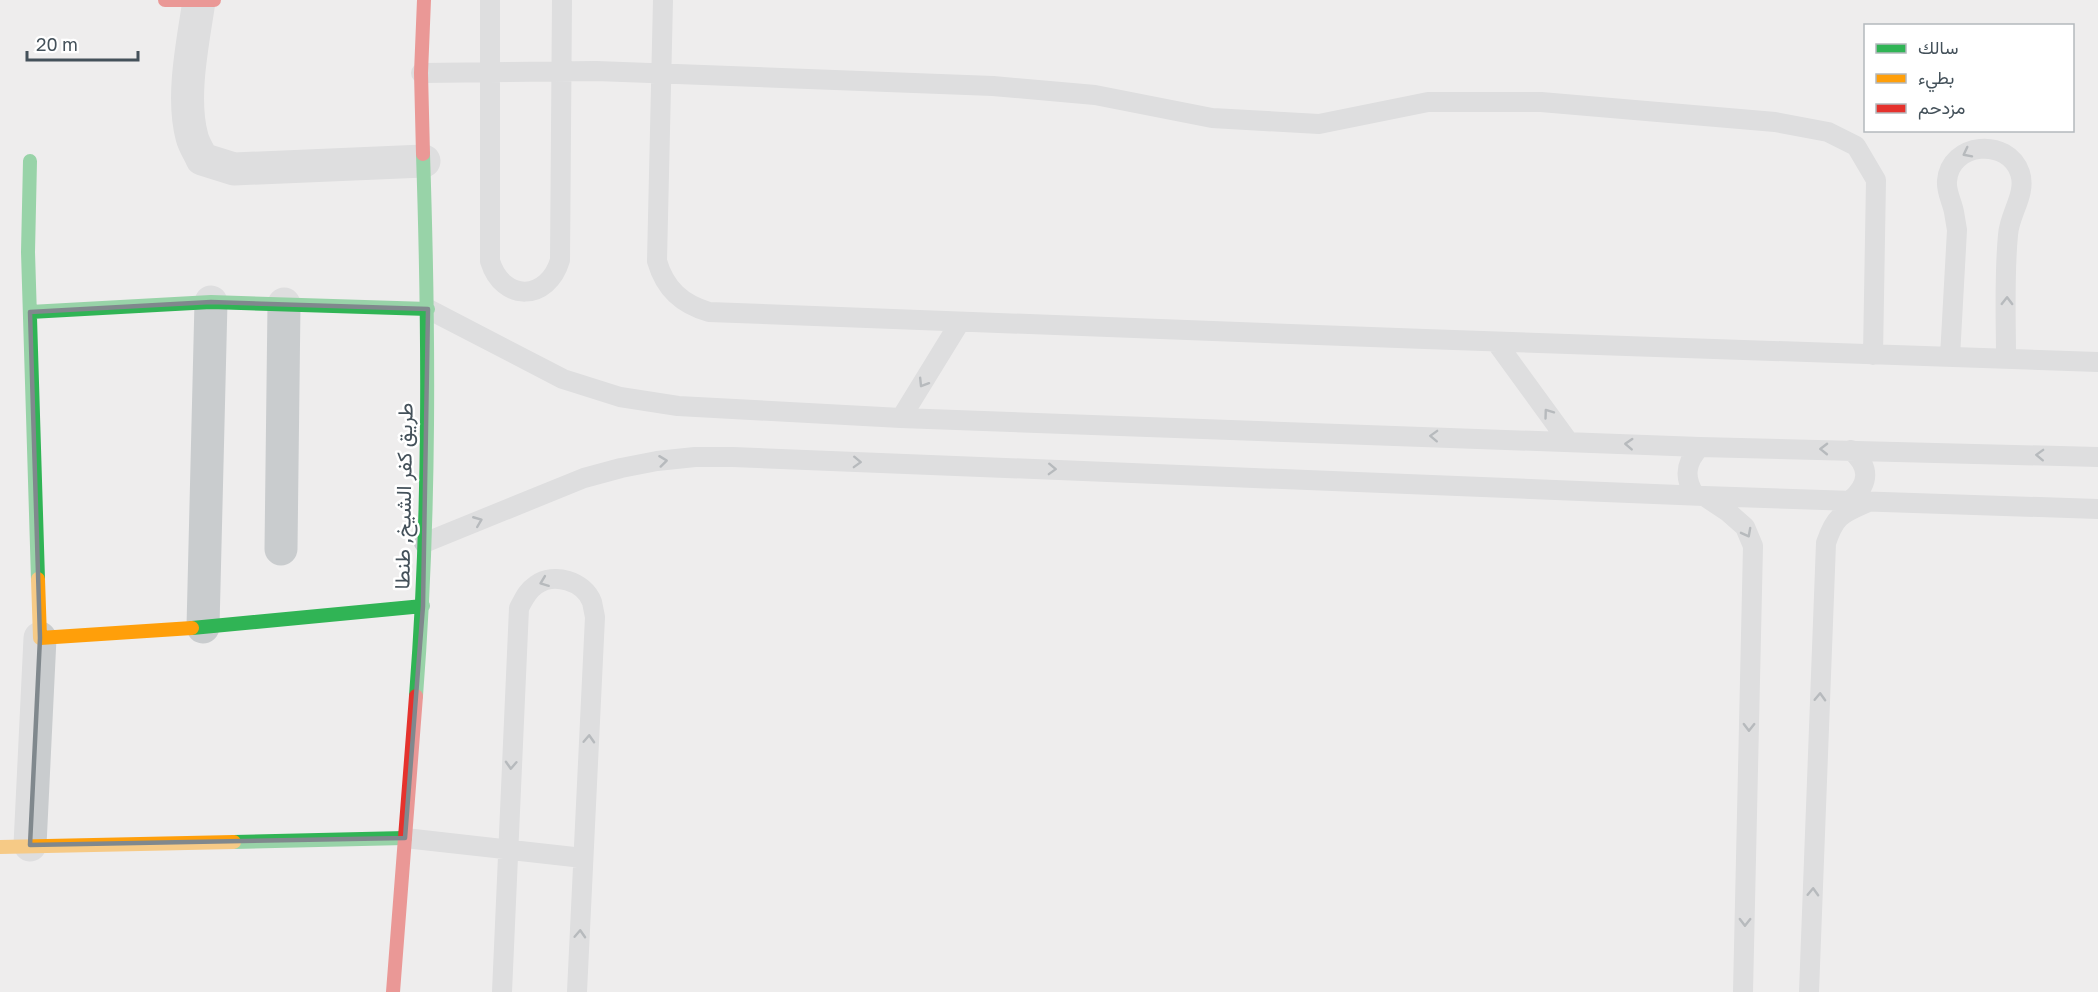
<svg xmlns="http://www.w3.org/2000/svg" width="2098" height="992" viewBox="0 0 2098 992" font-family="'Golos Text',Vazirmatn,sans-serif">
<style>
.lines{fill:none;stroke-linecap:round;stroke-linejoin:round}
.lane{stroke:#c9ccce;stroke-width:20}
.street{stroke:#c9ccce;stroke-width:33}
.fast{stroke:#30b455;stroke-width:14}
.slow{stroke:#ff9f0a;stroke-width:14}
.jam{stroke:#e5322d;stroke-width:14}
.oneway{stroke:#737c83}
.marked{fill:none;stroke:#80888d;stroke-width:4.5;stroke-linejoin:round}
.labels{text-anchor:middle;stroke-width:5;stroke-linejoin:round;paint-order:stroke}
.street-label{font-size:21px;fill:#44515a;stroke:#fff}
</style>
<rect width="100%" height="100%" fill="#eeeded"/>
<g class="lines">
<path class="lane" d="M 490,0 L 490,261 C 503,303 548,301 560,260 L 562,0
M 663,0 L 657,261 C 665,289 682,304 709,312 L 1425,339 L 2098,362
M 421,73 L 596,71 L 993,86 L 1095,95 L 1212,118 L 1319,124 L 1428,102 L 1541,102 L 1775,122 L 1828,132 L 1856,146 L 1876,180 L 1873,355
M 428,309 L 563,379 L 620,397 L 678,406 L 901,418 L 1700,447 L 2098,457
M 1496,342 L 1568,441
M 1950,357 L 1957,230 C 1956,224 1955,218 1954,212 C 1952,201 1946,192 1947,181 C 1950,142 2008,137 2020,173 C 2027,194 2009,214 2008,235 C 2004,276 2006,318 2006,359
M 901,418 L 960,322
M 1695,495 C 1683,477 1686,462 1700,447
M 1704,496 L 1728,512 L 1745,527 L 1753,546 L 1743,992
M 1851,500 C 1870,483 1870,467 1851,450
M 424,543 L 584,478 L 621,468 L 657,461 L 695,457 L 733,457 L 1704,496 L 2098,509
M 405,838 L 583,858
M 502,992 L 519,608 C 524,599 527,591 536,585 C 554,572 584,581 592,602 C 593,607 594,612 595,617 L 577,992
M 1809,992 L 1826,543 C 1835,516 1841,514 1866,503"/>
<path class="street" d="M 199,1 C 193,42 181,97 192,137 C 194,145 199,152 202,159 L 234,169 L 424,161
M 281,549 L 284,304
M 203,627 L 211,302
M 30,845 L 40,638"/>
<path class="fast" d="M 30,161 L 28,252 L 38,579
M 30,312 L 211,302 L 428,309
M 192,628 L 423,606
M 416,696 C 430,516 429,334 423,154
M 234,842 L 405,838"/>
<path class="slow" d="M 38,579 L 40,638 L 192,628
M 0,847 L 234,842"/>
<path class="jam" d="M 165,0 L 214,0
M 423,154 L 421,73 L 424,0
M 393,992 L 416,696"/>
</g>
<defs><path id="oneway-chevron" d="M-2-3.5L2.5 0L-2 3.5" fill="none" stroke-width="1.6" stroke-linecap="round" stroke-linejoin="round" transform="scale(1.5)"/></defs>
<g class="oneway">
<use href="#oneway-chevron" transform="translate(1967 153) rotate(153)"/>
<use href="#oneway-chevron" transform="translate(2007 301) rotate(-89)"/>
<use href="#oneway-chevron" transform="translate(923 383) rotate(122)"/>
<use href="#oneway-chevron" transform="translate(1548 413) rotate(-126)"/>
<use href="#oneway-chevron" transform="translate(1434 436) rotate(-178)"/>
<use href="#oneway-chevron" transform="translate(1629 444) rotate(-177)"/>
<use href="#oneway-chevron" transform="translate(1824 449) rotate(-179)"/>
<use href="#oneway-chevron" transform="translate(2040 455) rotate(-178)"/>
<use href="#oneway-chevron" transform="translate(663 461) rotate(-7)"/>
<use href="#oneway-chevron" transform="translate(857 462) rotate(2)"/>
<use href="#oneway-chevron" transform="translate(1052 469) rotate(2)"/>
<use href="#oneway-chevron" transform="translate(478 521) rotate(-22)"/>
<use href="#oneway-chevron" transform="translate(1747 533) rotate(62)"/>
<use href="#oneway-chevron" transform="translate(544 582) rotate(159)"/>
<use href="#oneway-chevron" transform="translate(1820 697) rotate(-88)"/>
<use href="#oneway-chevron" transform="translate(1749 727) rotate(91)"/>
<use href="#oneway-chevron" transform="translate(589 739) rotate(-87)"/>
<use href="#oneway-chevron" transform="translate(511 765) rotate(93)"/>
<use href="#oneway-chevron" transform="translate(1813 892) rotate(-88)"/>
<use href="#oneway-chevron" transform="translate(1745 922) rotate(91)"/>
<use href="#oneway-chevron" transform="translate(580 934) rotate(-87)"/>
</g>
<path d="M0 0H2098V992H0ZM 211,302 L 428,309 L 423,606 L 405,838 L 30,845 L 40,638 L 30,312 Z" fill="#eeeded" fill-opacity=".55" fill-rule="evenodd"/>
<path class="marked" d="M 211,302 L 428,309 L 423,606 L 405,838 L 30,845 L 40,638 L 30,312 Z"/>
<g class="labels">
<g class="street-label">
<text transform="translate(404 496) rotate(-89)" y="7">طريق كفر الشيخ, طنطا</text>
</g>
</g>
<rect x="1864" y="24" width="210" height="108" fill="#ffffff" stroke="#b4b9bd" stroke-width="1.5"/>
<rect x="1876" y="44" width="30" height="9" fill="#30b455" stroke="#b4b9bd" stroke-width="1.5"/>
<text x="1918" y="54" font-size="18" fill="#44515a">سالك</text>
<rect x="1876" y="74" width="30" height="9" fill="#ff9f0a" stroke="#b4b9bd" stroke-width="1.5"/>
<text x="1918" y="84" font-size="18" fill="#44515a">بطيء</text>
<rect x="1876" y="104" width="30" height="9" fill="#e5322d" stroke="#b4b9bd" stroke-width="1.5"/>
<text x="1918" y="114" font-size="18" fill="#44515a">مزدحم</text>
<path d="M27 51v9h111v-9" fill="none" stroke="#44515a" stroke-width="3"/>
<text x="36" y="51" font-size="18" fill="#44515a" stroke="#ffffff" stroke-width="4.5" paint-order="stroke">20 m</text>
</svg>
